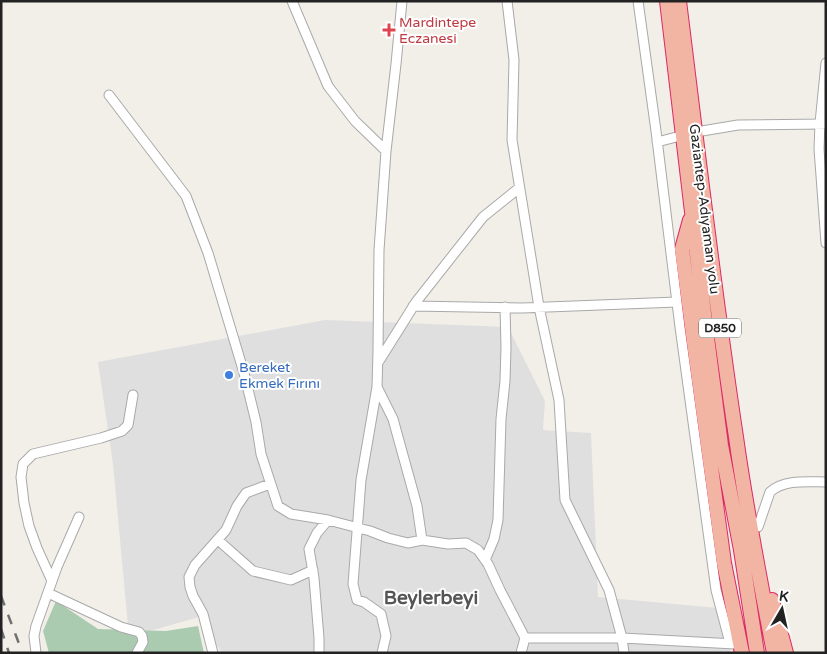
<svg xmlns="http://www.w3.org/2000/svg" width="827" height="654" viewBox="0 0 827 654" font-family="'Varela Round',sans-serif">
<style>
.residential{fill:#e0dfdf}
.cemetery{fill:#aacbaf}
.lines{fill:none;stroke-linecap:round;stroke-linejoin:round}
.minor-casing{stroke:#a9a9a9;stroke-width:11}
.trunk-casing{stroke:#dc2a67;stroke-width:16}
.minor{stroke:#fff;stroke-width:9}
.trunk{stroke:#f2b4a3;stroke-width:14}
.rail{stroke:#707070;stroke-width:2.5;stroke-dasharray:10 10;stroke-linecap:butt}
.health-dot{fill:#e0444e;stroke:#fff;stroke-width:2}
.shop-dot{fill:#3f7fe0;stroke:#fff;stroke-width:2}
.labels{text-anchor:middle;stroke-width:4;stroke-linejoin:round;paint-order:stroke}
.shield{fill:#fff;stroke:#646464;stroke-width:1}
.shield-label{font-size:12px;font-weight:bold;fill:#222}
.health-label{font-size:14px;fill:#be3a42;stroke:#fff;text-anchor:start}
.street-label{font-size:14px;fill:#222;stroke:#fff}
.shop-label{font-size:14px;fill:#366cbe;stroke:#fff;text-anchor:start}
.district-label{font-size:19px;font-weight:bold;fill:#555;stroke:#fff}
</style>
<rect width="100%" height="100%" fill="#f2efe9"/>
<path class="residential" d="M 325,320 L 508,327 L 545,401 L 543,430 L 591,433 L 598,597 L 718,608 L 731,653 L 222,653 L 199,617 L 129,637 L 113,464 L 98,362 Z"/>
<path class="cemetery" d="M 56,601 L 98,629 L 166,631 L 198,626 L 204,653 L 49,653 L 43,631 Z"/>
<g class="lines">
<defs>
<path id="minor" d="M 292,1 L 328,86 L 355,121 L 386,151
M 507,1 L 514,60 L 512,140 L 539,307 L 559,400 L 565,500 L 609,590 L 622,638 L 624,653
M 638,1 L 656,131 L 680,327 L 716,590 L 730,643
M 826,63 L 820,123 L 819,149 L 826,243
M 109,95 L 186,196 L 208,253 L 244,373 L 256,422 L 261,454 L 278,506 L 291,514 L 328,520 L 370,531 L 388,538 L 408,543 L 422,540 L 448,544 L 466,543 L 478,550 L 488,564 L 500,590 L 525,638 L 521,653
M 657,142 L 696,132 L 738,125 L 825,124
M 413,306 L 522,308 L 677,302
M 379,361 L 416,302 L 483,217 L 519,188
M 377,387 L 393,419 L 417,506 L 422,540
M 758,527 L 770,492 C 784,479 808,482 826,482
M 218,540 L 253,571 L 291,580 L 313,570
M 485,560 L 494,539 L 498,520 L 501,419 L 505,381 L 506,347 L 505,307
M 52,581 L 37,548 L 29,526 L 24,503 L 21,477 L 23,464 L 33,454 L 101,438 L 122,431 L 128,425 L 133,395
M 48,593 L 121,627 L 139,632 L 142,636 L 143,642 L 137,653
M 525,638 L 622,638 L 735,644
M 36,653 L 34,636 L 36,626 L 57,567 L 79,517
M 213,653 L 203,614 L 193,596 L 190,587 L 189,577 L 195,565 L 226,530 L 237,506 L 246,493 L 270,484
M 319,653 L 319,638 L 314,578 L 309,549 L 317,533 L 328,520
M 382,653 L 386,636 L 381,614 L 364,602 L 357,600 L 353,584 L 361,480 L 377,387 L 378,352 L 379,250 L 386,151 L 396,64 L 402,1"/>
<path id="trunk" d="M 667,1 L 706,330 L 721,445 L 741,550 L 757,653
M 679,1 C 697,146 714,292 736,437 C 746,509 760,581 774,653
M 690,220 L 682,249 L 695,350 L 724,563 L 742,653
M 772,600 L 786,653"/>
</defs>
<use href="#minor" class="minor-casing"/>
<use href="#trunk" class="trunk-casing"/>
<use href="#minor" class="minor"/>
<use href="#trunk" class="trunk"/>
<path class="rail" d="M 1,596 L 21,649
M 1,629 L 9,653"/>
</g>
<path class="health-dot" d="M386.5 22.5h5v5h5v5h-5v5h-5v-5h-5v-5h5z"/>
<circle class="shop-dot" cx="229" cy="375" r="5"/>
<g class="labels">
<rect class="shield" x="699" y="318.5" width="42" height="19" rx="4"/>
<g class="shield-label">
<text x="720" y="332">D850</text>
</g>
<g class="health-label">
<text x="399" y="27">Mardintepe<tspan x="399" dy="16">Eczanesi</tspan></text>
</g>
<g class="street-label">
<text transform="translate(705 209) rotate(83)" y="5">Gaziantep-Adıyaman yolu</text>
</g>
<g class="shop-label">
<text x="239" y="372">Bereket<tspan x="239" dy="16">Ekmek Fırını</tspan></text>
</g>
<g class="district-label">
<text x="431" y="604">Beylerbeyi</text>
</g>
</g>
<rect width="827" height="654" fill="none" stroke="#222222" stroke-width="5"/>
<g transform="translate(782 609) rotate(9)" stroke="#ffffff" stroke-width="4" paint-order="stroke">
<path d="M0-4L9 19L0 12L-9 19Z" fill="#222222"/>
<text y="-8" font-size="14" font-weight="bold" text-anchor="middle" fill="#222222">K</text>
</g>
</svg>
